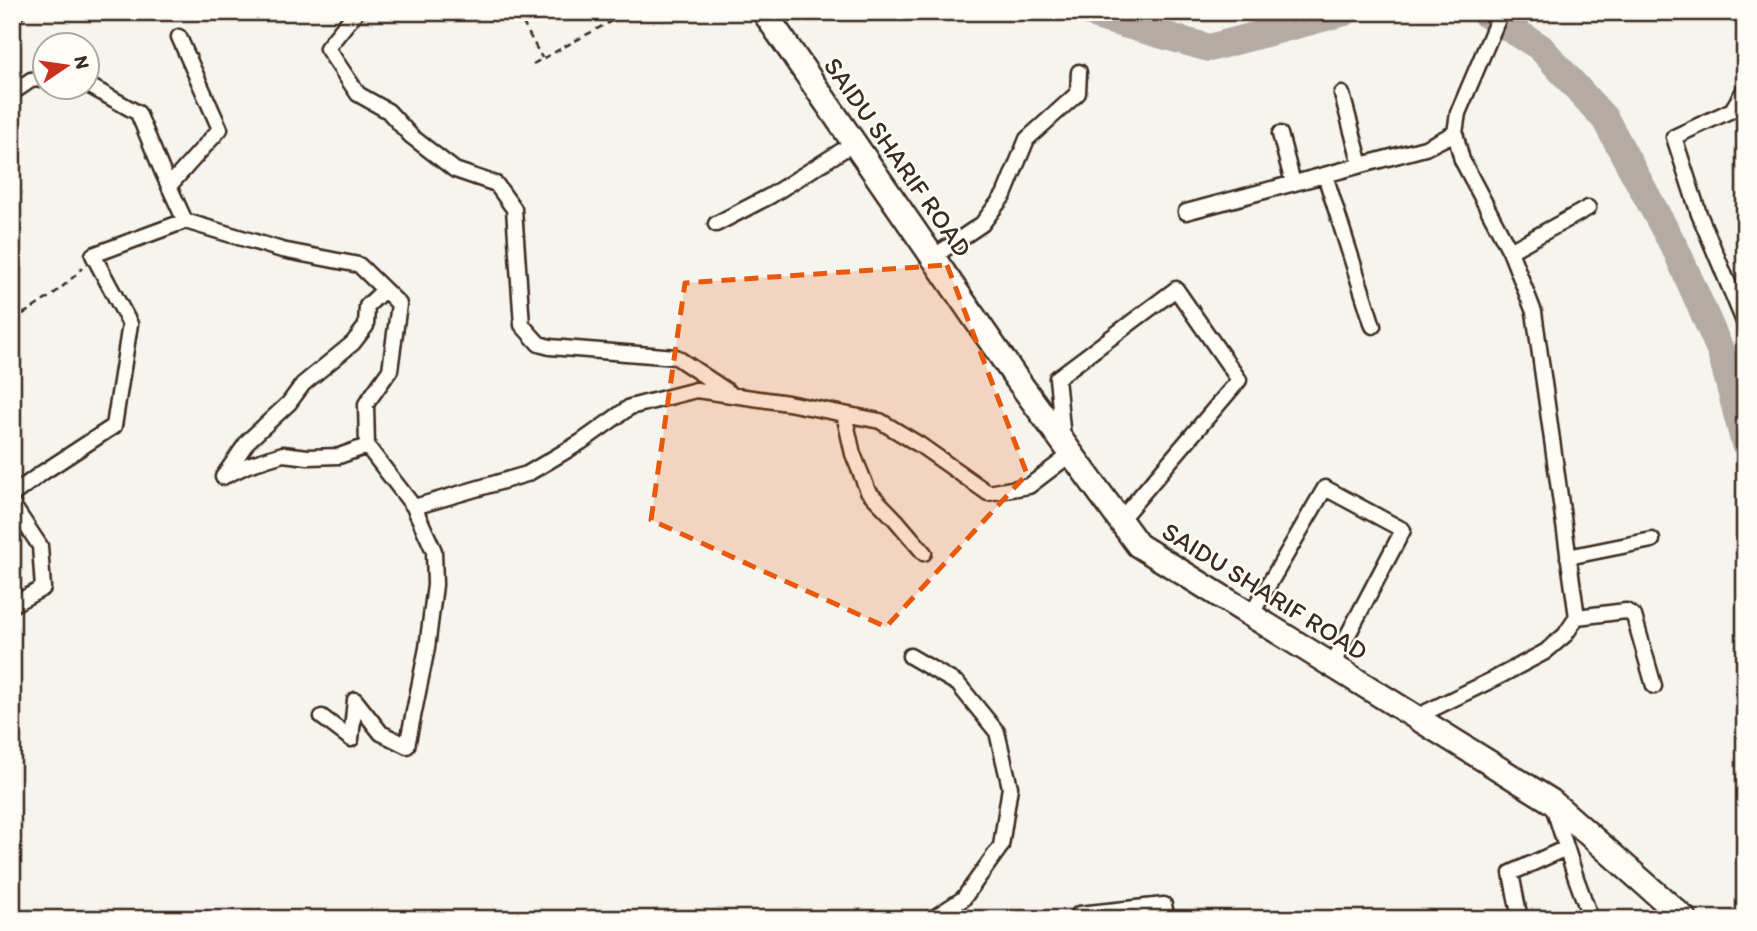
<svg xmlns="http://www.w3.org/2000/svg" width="1757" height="931" viewBox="0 0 1757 931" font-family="Itim,sans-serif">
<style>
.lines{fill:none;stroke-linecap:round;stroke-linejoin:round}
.river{stroke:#b4aca4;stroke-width:28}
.street-casing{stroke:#3b2a1e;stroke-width:19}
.primary-casing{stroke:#3b2a1e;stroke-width:28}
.path{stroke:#3b2a1e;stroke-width:2.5;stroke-dasharray:7 5;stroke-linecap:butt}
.street{stroke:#fdfcf7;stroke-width:14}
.primary{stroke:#fdfcf7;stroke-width:23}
.marked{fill:#e8590c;fill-opacity:0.2;stroke:#e8590c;stroke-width:5;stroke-dasharray:14 9;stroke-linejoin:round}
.labels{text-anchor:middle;stroke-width:5;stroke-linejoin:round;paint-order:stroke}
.street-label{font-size:26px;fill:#3b2a1e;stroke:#fdfcf7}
</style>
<rect width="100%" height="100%" fill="#f5f4ee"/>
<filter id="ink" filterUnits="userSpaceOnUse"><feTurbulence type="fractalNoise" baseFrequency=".0143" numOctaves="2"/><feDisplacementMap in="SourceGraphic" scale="14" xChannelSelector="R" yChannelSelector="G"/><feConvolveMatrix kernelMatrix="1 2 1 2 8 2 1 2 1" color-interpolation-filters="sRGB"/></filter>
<g filter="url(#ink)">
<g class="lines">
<path class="river" d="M 1090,12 L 1099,17 L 1209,48 L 1345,12
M 1483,12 L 1540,47 L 1605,119 L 1677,252 L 1721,352 L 1745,444"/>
<defs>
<path id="street" d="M 356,12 L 327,48 L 358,94 L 388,111 L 411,136 L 455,170 L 496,184 L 514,209 L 522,325 L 539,344 L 550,347 L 676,357 L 730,393
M 12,16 L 17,12
M 88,85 L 138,113 L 163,173 L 185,221 L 282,250 L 359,265 L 399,304 L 390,370 L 366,404 L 367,446 L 414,507 L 527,474 L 581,442 L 630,407 L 696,390 L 788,403 L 880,421 L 920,445 L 988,493 L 1029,486 L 1071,454
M 1745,89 L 1732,110 L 1674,137 L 1699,214 L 1745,324
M 12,93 L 31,80 L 46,78
M 1342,94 L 1361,165
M 1280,134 L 1293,183
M 1325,175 L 1373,326
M 169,186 L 220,129 L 179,37
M 1186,212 L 1425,148 L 1455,133
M 716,224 L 770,196 L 854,143
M 1510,251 L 1588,208
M 933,257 L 982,224 L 1004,195 L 1027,139 L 1078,93 L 1079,72
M 844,414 L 853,454 L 868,491 L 896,520 L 924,553
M 1063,438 L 1057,378 L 1176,289 L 1239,380 L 1120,520
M 227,475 L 248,465 L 283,454 L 308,457 L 339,456 L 367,446
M 223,477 L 248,441 L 289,403 L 303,384 L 353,343 L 366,326 L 367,306 L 384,290
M 12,495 L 42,473 L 114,426 L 130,324 L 93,255 L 185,221
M 12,504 L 40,546 L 43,588 L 12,605
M 1568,557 L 1652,540
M 1251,615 L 1325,488 L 1403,530 L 1332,665
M 1577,617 L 1626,611 L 1634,616 L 1654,686
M 910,656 L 958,684 L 997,732 L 1010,787 L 1001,846 L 963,899 L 932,919
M 322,717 L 351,739 L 355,700 L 381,733 L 407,746 L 427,648 L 435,585 L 434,551 L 414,507
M 1416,717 L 1496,678 L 1545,652 L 1565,635 L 1577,617 L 1534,312 L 1510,251 L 1462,160 L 1455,133 L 1458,113 L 1501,12
M 1553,806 L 1576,878 L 1591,919
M 1079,914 L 1164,905 L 1167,919
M 1520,919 L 1511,873 L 1566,848"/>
<path id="primary" d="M 764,12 L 1016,378 L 1138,545 L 1551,801 L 1685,919"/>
</defs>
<use href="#street" class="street-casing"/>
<use href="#primary" class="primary-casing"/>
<path class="path" d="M 517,12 L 542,58
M 533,64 L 628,12
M 12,320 C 38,306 62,290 82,268"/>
<use href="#street" class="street"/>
<use href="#primary" class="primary"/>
</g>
</g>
<path class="marked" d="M 947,265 L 1027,474 L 886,627 L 651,520 L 685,283 Z"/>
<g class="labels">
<g class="street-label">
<text transform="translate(898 157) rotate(55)" y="9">SAIDU SHARIF ROAD</text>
<text transform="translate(1265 591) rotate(32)" y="9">SAIDU SHARIF ROAD</text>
</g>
</g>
<rect width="1757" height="931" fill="none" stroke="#fdfcf7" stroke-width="42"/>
<rect x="21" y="21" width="1715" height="889" fill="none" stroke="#3b2a1e" stroke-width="2.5" filter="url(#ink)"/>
<g transform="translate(66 66) rotate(77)"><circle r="33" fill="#fdfcf7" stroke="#afa8a0" stroke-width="2"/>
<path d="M0-5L12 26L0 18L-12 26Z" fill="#c8321e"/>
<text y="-10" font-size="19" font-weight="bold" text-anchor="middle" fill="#3b2a1e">N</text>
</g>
</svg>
